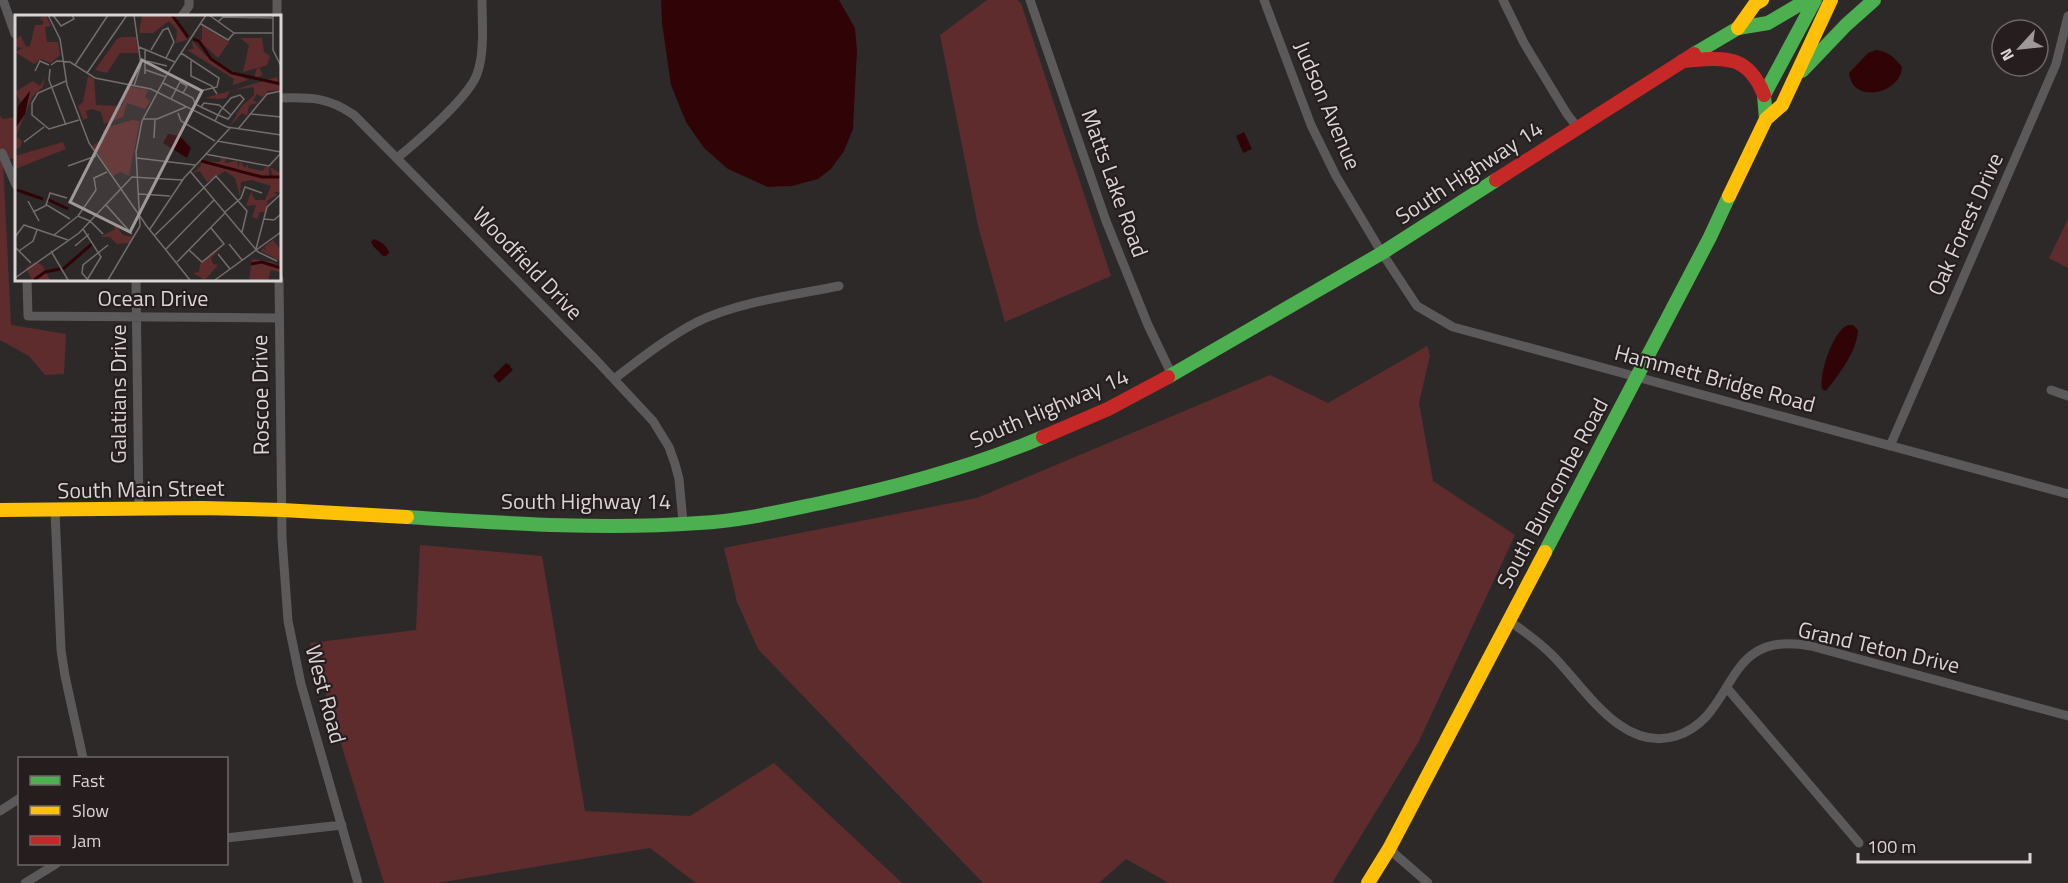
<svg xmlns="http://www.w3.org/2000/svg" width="2068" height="883" viewBox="0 0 2068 883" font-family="'Titillium Web',sans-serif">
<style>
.green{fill:#5e2c2d}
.water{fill:#300407}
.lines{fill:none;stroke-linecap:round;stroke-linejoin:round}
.street{stroke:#5b5959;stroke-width:9}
.fast{stroke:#4caf50;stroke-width:14}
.slow{stroke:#ffc107;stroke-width:14}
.jam{stroke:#c62828;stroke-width:14}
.labels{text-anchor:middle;stroke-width:4.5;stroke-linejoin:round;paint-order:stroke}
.street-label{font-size:22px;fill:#dad4d4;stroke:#261e1e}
.inset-river{fill:none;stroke:#300407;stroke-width:3}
.inset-road{fill:none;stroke:#736d6d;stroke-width:1.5}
.view{fill:#9e9898;fill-opacity:0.15;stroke:#9e9898;stroke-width:3}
.inset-edge{fill:none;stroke:#dad4d4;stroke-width:3}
</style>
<rect width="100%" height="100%" fill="#2e2929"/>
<path class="green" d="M 987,0 L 1017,0 L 1021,3 L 1111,276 L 1005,322 L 978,226 L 940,35 Z
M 0,116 L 3,119 L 16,117 L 16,158 L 3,160 L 11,325 L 66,334 L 64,374 L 45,375 L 29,356 L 0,340 Z
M 2068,219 L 2068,268 L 2049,258 Z
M 1427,346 L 1430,355 L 1419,403 L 1433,481 L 1515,535 L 1418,743 L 1332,883 L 1169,883 L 1126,859 L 1099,883 L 983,883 L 758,649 L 737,602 L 724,548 L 977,498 L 1270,375 L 1328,403 Z
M 420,545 L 542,556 L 585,811 L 690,816 L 774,763 L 902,883 L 696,883 L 650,848 L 437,883 L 384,883 L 310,643 L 416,630 Z"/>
<path class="water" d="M 661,0 L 839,0 L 855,28 L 857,50 L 853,129 L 844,151 L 831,169 L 818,179 L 792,186 L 768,187 L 728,169 L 704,148 L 686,122 L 671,85 L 662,23 Z
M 1876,50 C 1888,51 1895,58 1902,67 C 1901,94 1852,105 1849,73 L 1868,53 Z
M 1244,132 L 1252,149 L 1243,153 L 1236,136 Z
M 374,239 C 380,241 388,246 389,253 L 386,256 L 383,256 L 373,246 L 371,242 Z
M 1848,325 L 1853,325 L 1858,330 C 1857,352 1839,374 1826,391 L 1822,389 C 1819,373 1833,331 1848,325 Z
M 506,363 L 511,366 L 510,367 L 513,370 L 499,383 L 493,376 Z"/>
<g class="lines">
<path class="street" d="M 3,0 L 15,34
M 1030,0 L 1106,221 L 1148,325 L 1172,375
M 1264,0 L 1311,125 L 1336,176 L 1382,253 L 1417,306 L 1453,327 L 2068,494
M 1503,0 L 1524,43 L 1567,114 L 1578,128
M 182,16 L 189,6 L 189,0
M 277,16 L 277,0
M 279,98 C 310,97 328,97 354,115 L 597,361 L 653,421 L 669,447 L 675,464 L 679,479 L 683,522
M 2,153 L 16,185
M 397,158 C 418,141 469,97 477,74 C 485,52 482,23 482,0
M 27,279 L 28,316 L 279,318
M 136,279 L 139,509
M 279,279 L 282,538 L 288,621 L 301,684 L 358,883
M 614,379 C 640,359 668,337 697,322 C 737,302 795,295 839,286
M 2051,390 L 2068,396
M 1890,446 L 2043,94 L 2056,64 L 2068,16
M 55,511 L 61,650 L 65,676 L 83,758
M 1509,621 C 1524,631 1539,642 1552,655 C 1584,686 1621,753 1676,736 C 1739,716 1720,628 1811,646 L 2068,716
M 1727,688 L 1859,843
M 0,811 L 20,798
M 226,838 L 342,825
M 1389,849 L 1428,883
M 25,883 L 56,864"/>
<path class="fast" d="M 1694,54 L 1738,28 L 1768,23 L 1807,0
M 1802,71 L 1846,25 L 1874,0
M 1766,119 L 1764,95 L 1815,0
M 1168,377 L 1382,253 L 1496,180
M 407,517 C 504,523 602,530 699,523 C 738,521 778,512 816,504 C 894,488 970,468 1043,437
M 1545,552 L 1710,237 L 1729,196"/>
<path class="slow" d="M 1738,28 L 1755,4 L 1762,0
M 1729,196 L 1766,119 L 1782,105 L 1831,0
M 0,510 L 202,508 L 282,510 L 407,517
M 1368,883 L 1389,849 L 1545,552"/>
<path class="jam" d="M 1682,61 C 1722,58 1747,52 1764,95
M 1496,180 L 1694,54
M 1043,437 L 1108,409 L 1168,377"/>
</g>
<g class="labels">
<g class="street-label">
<text transform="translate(1328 105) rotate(67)" y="8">Judson Avenue</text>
<text transform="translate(1469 172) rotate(-33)" y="8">South Highway 14</text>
<text transform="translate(1115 183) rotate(70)" y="8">Matts Lake Road</text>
<text transform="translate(1965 224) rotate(-66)" y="8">Oak Forest Drive</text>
<text transform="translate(528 263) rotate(46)" y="8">Woodfield Drive</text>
<text x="153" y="306">Ocean Drive</text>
<text transform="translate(1715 378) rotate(15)" y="8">Hammett Bridge Road</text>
<text transform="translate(118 394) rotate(-90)" y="8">Galatians Drive</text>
<text transform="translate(260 395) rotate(-91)" y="8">Roscoe Drive</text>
<text transform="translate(1049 408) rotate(-23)" y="8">South Highway 14</text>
<text transform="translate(141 489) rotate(-1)" y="8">South Main Street</text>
<text transform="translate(1552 493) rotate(-62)" y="8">South Buncombe Road</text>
<text x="586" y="509">South Highway 14</text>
<text transform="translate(1879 647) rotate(13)" y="8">Grand Teton Drive</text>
<text transform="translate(326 694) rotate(75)" y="8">West Road</text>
</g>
</g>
<g transform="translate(15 15)">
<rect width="266" height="266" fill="#2e2929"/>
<path d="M 127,0 L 160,0 L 172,25 L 161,28 L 162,15 L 154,6 L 138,18 L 124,18 ZM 31,1 L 36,11 L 30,12 L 32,27 L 43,27 L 45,40 L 36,48 L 26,44 L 19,49 L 0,37 L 8,33 L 0,32 L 0,24 L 6,21 L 11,32 L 15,31 L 20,10 L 27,10 L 29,7 L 24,3 ZM 187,11 L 214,27 L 203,43 L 181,23 L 187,25 ZM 107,22 L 121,22 L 123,38 L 105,38 L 92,58 L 80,55 L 102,24 ZM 225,23 L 247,23 L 249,37 L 255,41 L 252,50 L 244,53 L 248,60 L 239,63 L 242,53 L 228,57 L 234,30 ZM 177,25 L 191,41 L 233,65 L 218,70 L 219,64 L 172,35 L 178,34 ZM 73,61 L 79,64 L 81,90 L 107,91 L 113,71 L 133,75 L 130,82 L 135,86 L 130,94 L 112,88 L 108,102 L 89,109 L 86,97 L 77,94 L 71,96 L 73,103 L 68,105 L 63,91 L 68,87 ZM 30,62 L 28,72 L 17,82 L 1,121 L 7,126 L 5,133 L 0,134 L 0,114 L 10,99 L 15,77 L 6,87 L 0,77 L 18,66 L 25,71 ZM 262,62 L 265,75 L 253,76 L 247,82 L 242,79 L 238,85 L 243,88 L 234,90 L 232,101 L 227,98 L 215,111 L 226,92 L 239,80 L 239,72 L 216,75 L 211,83 L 204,84 L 190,83 ZM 117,105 L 125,106 L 114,161 L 105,157 L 98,161 L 77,131 L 89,123 L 88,116 L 93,112 ZM 48,127 L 51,134 L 0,154 L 0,141 ZM 206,143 L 211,144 L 210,148 L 222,146 L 223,152 L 225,146 L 230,153 L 233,149 L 233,153 L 248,156 L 250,152 L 254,152 L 254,161 L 258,161 L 255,152 L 265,158 L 265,177 L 259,177 L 262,180 L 253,185 L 250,197 L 245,197 L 242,204 L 237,202 L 241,190 L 231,191 L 236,177 L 240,185 L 250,185 L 256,171 L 237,165 L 226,167 L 225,182 L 220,163 L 210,156 L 192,167 L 185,156 L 178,158 L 186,151 L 185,146 L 205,147 ZM 98,207 L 108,220 L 118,222 L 115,228 L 102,229 L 95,222 L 85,222 L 100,214 ZM 258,225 L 265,234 L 265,246 L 246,236 L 248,233 L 252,236 L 249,232 ZM 208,231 L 196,243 L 198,249 L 203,250 L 190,265 L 178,258 L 184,257 L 185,249 ZM 237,244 L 257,247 L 265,251 L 265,257 L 256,255 L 253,265 L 234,265 ZM 20,247 L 27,250 L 35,265 L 17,265 L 11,253 Z" fill="#5e2c2d"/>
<path d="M 15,76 L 10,99 L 1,112 L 3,91 ZM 153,119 L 165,121 L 176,133 L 172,143 L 148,128 Z" fill="#300407"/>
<path class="inset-river" d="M 157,0 L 173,22M 178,24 L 184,26 L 196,44 L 217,58 L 266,69M 186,146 L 247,162 L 266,162M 2,175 L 28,184M 32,184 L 53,194M 236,249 L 247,247 L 266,253M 48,254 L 77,229M 19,265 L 30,257 L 45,254"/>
<path class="inset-road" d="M 33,0 L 45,24 L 52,70 L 74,128 L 131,210M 38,0 L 46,11 L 59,4 L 57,0M 119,0 L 126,50 L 119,71M 194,0 L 219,18M 258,0 L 258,35 L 266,51M 203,7 L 208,2 L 258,3M 186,9 L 213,25 L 219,18M 219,18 L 258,18M 124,32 L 160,47M 136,35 L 148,15 L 153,13 L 159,27 L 151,43M 166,38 L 204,63 L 202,72 L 185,76M 132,46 L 152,51M 176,46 L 176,61 L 197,71 L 202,79M 36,50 L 42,46 L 55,47 L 80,63 L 136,74 L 212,112 L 266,120M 60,50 L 93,0M 35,54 L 34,65 L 51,110M 131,55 L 151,62M 20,56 L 25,46 L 34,50M 72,58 L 112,0M 130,59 L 130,34M 51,66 L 23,78 L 17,88 L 17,100 L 34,114 L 64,105M 148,68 L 178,83 L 180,89 L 186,92 L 203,100 L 213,104 L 229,84 L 225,80 L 216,83 L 206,95 L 203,100 L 200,106M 156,84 L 165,67 L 172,71 L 168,78M 186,92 L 189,88 L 204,90 L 216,100M 163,98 L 166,106 L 200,126M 236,99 L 266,102M 128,104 L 142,104 L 171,92M 223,114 L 252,79 L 266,76M 139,123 L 140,105M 202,126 L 266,137M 9,127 L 29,112M 190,139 L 254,151 L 266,138M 122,143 L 180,150M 53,151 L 81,141M 175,156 L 243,237 L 262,246M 124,179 L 155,181M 13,186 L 24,206M 31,190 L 35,178 L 52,183M 91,190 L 117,219M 18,197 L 32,190 L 55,204M 210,197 L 226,183 L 230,172 L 247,178M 63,201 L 81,175 L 79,163 L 92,157M 249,204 L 259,205 L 266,199M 130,209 L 175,265M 68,214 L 86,242 L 72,265M 135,214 L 169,163 L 215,113M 39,220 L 63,201 L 75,206 L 88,219M 140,220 L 201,161 L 232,196 L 227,217M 0,222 L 9,210 L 53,225M 214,229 L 227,245M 60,231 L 74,219M 0,232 L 16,248M 151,234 L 199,185M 241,234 L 252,192 L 266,179M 174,235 L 187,247 L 209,229 L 196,213M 4,236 L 18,226 L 22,215M 36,236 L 53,265M 203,239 L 215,254M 162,247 L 210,198M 0,263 L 64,218 L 117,162 L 167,165M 73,265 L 67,258 L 68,250 L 93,230M 93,265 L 125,211 L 121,137 L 127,106 L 153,58 L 191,0M 200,265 L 266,217"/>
<path class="view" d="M 127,45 L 187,76 L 115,217 L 55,187 Z"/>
<rect width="266" height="266" class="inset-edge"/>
</g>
<rect x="18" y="757" width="210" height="108" fill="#261e1e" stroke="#6e6767" stroke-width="1.5"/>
<rect x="30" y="776" width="30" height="9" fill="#4caf50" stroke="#6e6767" stroke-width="1.5"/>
<text x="72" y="787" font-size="18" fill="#dad4d4">Fast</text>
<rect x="30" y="806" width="30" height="9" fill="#ffc107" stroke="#6e6767" stroke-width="1.5"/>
<text x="72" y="817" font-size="18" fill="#dad4d4">Slow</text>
<rect x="30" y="836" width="30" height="9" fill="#c62828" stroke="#6e6767" stroke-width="1.5"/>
<text x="72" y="847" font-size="18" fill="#dad4d4">Jam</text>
<g transform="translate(2020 48) rotate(243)"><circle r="28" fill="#261e1e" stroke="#6e6767" stroke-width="1.5"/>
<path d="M0-4.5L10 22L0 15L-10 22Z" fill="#9e9898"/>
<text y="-9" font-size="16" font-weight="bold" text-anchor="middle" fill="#dad4d4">N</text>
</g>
<path d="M1858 853v9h172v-9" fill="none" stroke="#dad4d4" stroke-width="3"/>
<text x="1867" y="853" font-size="18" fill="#dad4d4" stroke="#261e1e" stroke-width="4.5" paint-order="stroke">100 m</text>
</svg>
